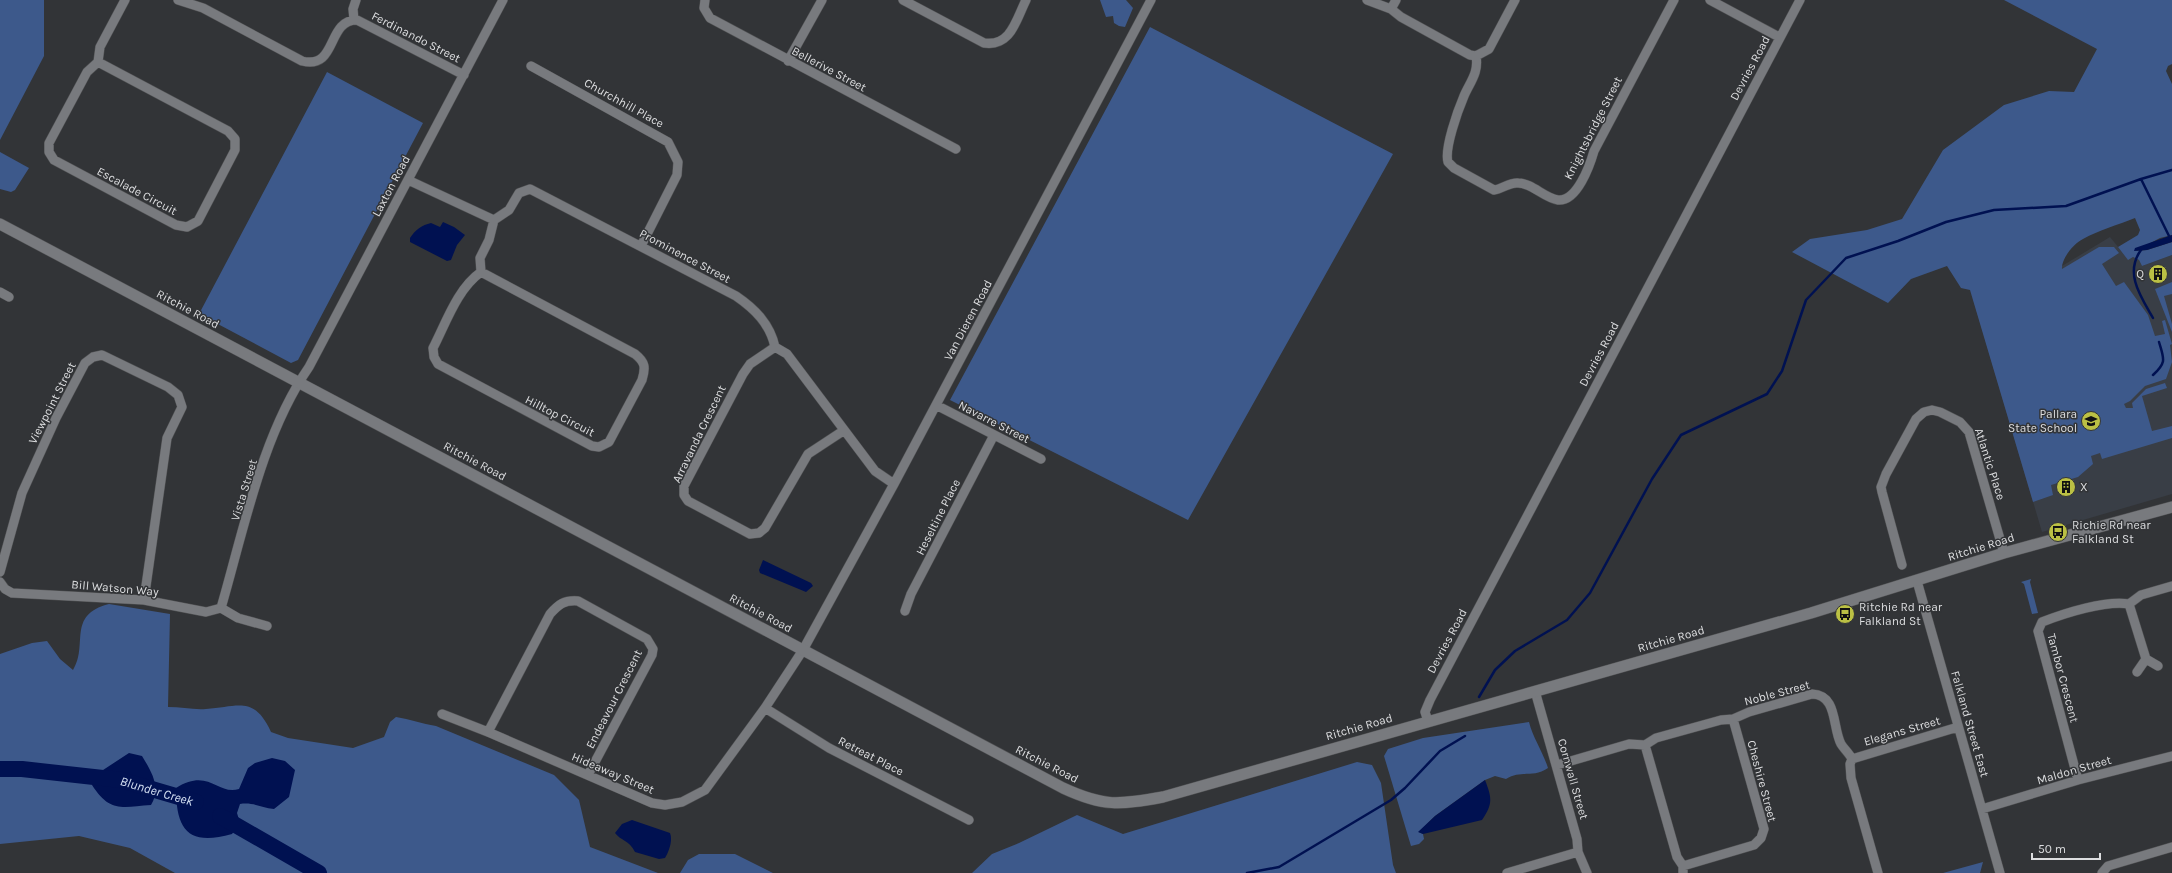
<svg xmlns="http://www.w3.org/2000/svg" width="2172" height="873" viewBox="0 0 2172 873" font-family="Karla,sans-serif">
<style>
.built{fill:#393e46}
.green{fill:#3d598b}
.water{fill:#001151}
.lines{fill:none;stroke-linecap:round;stroke-linejoin:round}
.stream{stroke:#001151;stroke-width:2.5}
.river{stroke:#001151;stroke-width:16}
.minor-casing{stroke:#515254;stroke-width:10}
.tertiary-casing{stroke:#515254;stroke-width:12}
.minor{stroke:#787a7e;stroke-width:9}
.tertiary{stroke:#787a7e;stroke-width:11}
.labels{text-anchor:middle;stroke-width:3;stroke-linejoin:round;paint-order:stroke}
.street-label{font-size:12px;fill:#dddee0;stroke:#323437}
.poi-label{font-size:12px;fill:#dddee0;stroke:#323437;text-anchor:start}
.water-label{font-size:13px;font-style:italic;fill:#d4e0f3;stroke:#323437}
</style>
<rect width="100%" height="100%" fill="#323437"/>
<path class="built" d="M 2110,237 L 2128,259 L 2133,257 L 2139,260 L 2142,266 L 2172,255 L 2172,494 L 2042,532 L 1973,299 L 2062,266 Z"/>
<path class="green" d="M 0,0 L 44,0 L 44,56 L 0,140 Z
M 1100,0 L 1126,0 L 1133,8 L 1125,27 L 1119,26 L 1114,23 L 1113,16 L 1106,17 Z
M 2004,0 L 2172,0 L 2172,64 L 2168,66 L 2166,71 L 2172,84 L 2172,235 L 2160,238 L 2135,251 L 2147,250 L 2172,242 L 2172,255 L 2142,266 L 2139,260 L 2133,257 L 2128,260 L 2118,247 L 2138,235 L 2140,230 L 2135,218 C 2118,225 2099,230 2083,239 C 2074,243 2061,259 2062,269 L 2099,247 L 2114,247 L 2119,253 L 2102,264 L 2116,286 L 2124,282 L 2148,315 L 2155,336 L 2165,334 L 2162,321 L 2165,320 L 2172,344 L 2170,345 L 2172,362 L 2166,379 L 2145,386 L 2130,401 L 2124,404 L 2126,408 L 2133,408 L 2132,403 L 2146,389 L 2165,383 L 2167,388 L 2142,396 L 2152,431 L 2172,426 L 2172,438 L 2102,459 L 2100,453 L 2091,456 L 2093,464 L 2078,477 L 2051,485 L 2053,495 L 2033,502 L 1970,290 L 1961,288 L 1947,266 L 1911,279 L 1888,303 L 1792,252 L 1810,239 L 1867,230 L 1902,219 L 1943,150 L 2004,105 L 2049,91 L 2074,92 L 2097,49 Z
M 1150,27 L 1393,154 L 1188,520 L 950,400 Z
M 327,72 L 423,123 L 298,360 L 291,363 L 199,314 Z
M 0,152 L 29,168 L 15,190 L 11,192 L 0,189 Z
M 2172,282 L 2172,294 L 2164,296 L 2172,324 L 2172,332 L 2155,289 Z
M 2031,579 L 2030,582 L 2038,613 L 2032,614 L 2024,584 L 2021,582 Z
M 109,604 L 170,614 L 168,707 C 181,707 194,710 206,709 C 238,707 254,695 271,732 L 288,738 L 353,748 L 384,737 L 390,722 L 396,717 C 410,719 422,724 436,726 L 554,775 L 579,800 L 590,847 L 658,873 L 175,873 L 130,848 L 79,836 L 0,844 L 0,654 L 32,643 L 47,641 L 60,659 L 73,670 C 89,645 66,615 109,604 Z
M 1529,722 C 1533,738 1543,752 1548,768 C 1532,779 1521,769 1506,779 L 1495,776 L 1485,780 L 1435,816 L 1419,832 L 1423,834 L 1424,839 L 1419,844 L 1411,846 L 1384,756 L 1388,749 L 1423,738 Z
M 1357,762 L 1372,765 L 1381,783 L 1393,865 L 1396,873 L 972,873 L 992,854 L 1019,843 L 1077,815 L 1123,834 Z
M 699,854 L 735,854 L 773,873 L 680,873 L 688,860 Z
M 1983,862 L 1980,873 L 1943,873 Z"/>
<path class="water" d="M 443,222 L 454,227 L 465,235 L 457,245 L 451,260 L 447,261 L 410,242 L 410,238 C 415,230 422,225 431,223 L 440,227 Z
M 2172,235 L 2172,242 L 2147,250 L 2134,251 L 2135,248 Z
M 763,560 L 811,583 L 813,586 L 806,592 L 760,573 L 759,570 Z
M 129,753 L 142,756 C 151,771 162,788 151,805 C 122,807 110,813 92,785 L 100,772 Z
M 272,758 L 285,761 L 295,770 L 289,797 L 274,809 C 261,808 254,802 240,804 L 237,813 L 240,823 L 232,834 C 189,846 176,831 176,788 C 209,767 218,796 239,789 L 248,768 L 255,763 Z
M 1485,780 C 1492,798 1493,804 1482,820 L 1423,834 L 1418,832 L 1435,816 Z
M 632,820 L 670,833 C 673,840 669,852 665,858 L 659,859 L 635,852 C 629,840 621,841 615,833 L 622,824 Z"/>
<g class="lines">
<path class="stream" d="M 2141,179 L 2170,238
M 2141,250 C 2124,273 2141,297 2153,318
M 2153,375 C 2167,362 2164,359 2159,342
M 1479,697 L 1495,670 L 1515,651 L 1567,620 L 1590,593 L 1652,479 L 1681,435 L 1767,394 L 1782,371 L 1806,300 L 1846,258 L 1898,241 L 1946,222 L 1994,210 L 2066,206 L 2141,179 L 2172,170
M 1247,873 L 1279,867 L 1391,800 L 1405,788 L 1440,751 L 1465,736"/>
<g class="river">
<path id="s1" d="M 0,769 L 22,769 L 121,780 L 196,802"/>
<path d="M 220,816 L 319,873"/>
</g>
<defs>
<path id="minor" d="M 178,0 L 203,8 L 302,61 C 338,70 326,20 357,20 L 464,75
M 705,0 L 704,8 L 710,18 L 956,149
M 903,0 L 984,43 C 1011,47 1016,20 1026,0
M 1367,0 L 1391,9 L 1401,17 L 1470,55 L 1476,56 L 1489,49 L 1515,0
M 1710,0 L 1779,37
M 1391,9 L 1396,0
M 354,20 L 353,9 L 356,0
M 1476,56 C 1479,73 1470,82 1464,96 C 1458,110 1444,149 1448,162 L 1454,168 L 1494,190 C 1502,189 1510,182 1518,183 C 1532,183 1544,198 1558,200 C 1577,202 1590,165 1594,151 L 1674,0
M 788,61 L 822,0
M 98,62 L 228,131 L 235,139 L 235,150 L 198,221 L 187,227 L 176,225 L 54,160 L 49,152 L 49,143 L 87,72 L 98,62 L 100,47 L 125,0
M 531,66 L 668,142 L 678,162 L 677,175 L 641,246
M 408,180 L 494,220 L 509,210 L 519,193 L 530,189 L 736,296 C 755,309 770,324 775,347 L 787,354 L 875,471 L 894,484
M 481,272 L 635,354 C 645,362 646,367 642,380 L 609,442 L 599,447 L 592,446 L 438,364 L 434,357 L 433,348 C 446,323 457,289 481,272 L 480,258 L 489,240 L 494,220
M 0,292 L 9,297
M 775,347 L 750,364 L 743,374 L 684,486 L 684,495 L 688,501 L 750,534 L 759,533 L 765,528 L 808,454 L 843,431
M 936,405 L 1041,459
M 1902,565 L 1882,492 L 1881,487 L 1886,474 L 1916,419 L 1924,412 L 1932,410 L 1940,412 L 1960,422 L 1969,432 L 2004,553
M 0,572 L 22,493 L 56,418 L 85,363 L 93,357 L 102,355 L 168,387 L 178,395 L 182,407 L 167,438 L 144,600
M 1917,581 L 2000,873
M 0,582 L 5,589 L 12,593 L 144,600 L 206,612 L 221,608 L 238,618 L 267,626
M 2129,604 L 2146,659 L 2137,672
M 221,608 C 244,529 262,435 309,367 L 503,0
M 905,611 L 911,594 L 994,435
M 2146,659 L 2158,666
M 1535,691 L 1577,839 L 1578,852 L 1587,873
M 765,708 L 829,748 L 969,820
M 442,714 L 488,732 L 652,803 L 665,805 L 682,802 L 705,790 L 765,708 L 803,650 L 894,484 L 1151,0
M 1428,721 L 1425,712 L 1430,700 L 1800,0
M 488,732 L 550,614 C 559,604 564,600 578,601 L 647,639 L 653,649 L 652,655 L 588,775
M 1645,745 L 1677,857 L 1683,866 L 1683,873
M 1852,759 L 1958,727
M 1557,765 L 1629,744 L 1645,745 L 1656,738 L 1721,720 L 1733,719 L 1749,712 L 1812,694 C 1838,695 1832,727 1841,744 C 1844,749 1849,753 1852,759 L 1850,764 L 1851,778 L 1878,873
M 2078,780 L 2038,631 L 2042,622 C 2065,613 2106,600 2129,604 L 2141,595 L 2172,586
M 1982,809 L 2078,780 L 2172,756
M 1683,866 L 1754,845 L 1761,838 L 1764,829 L 1733,719
M 1507,873 L 1578,852
M 2102,873 L 2108,866 L 2172,847"/>
<path id="tertiary" d="M 0,224 L 1063,788 C 1104,807 1119,805 1163,797 L 1811,613 L 2004,553 L 2172,507"/>
</defs>
<use href="#minor" class="minor-casing"/>
<use href="#tertiary" class="tertiary-casing"/>
<use href="#minor" class="minor"/>
<use href="#tertiary" class="tertiary"/>
</g>
<defs>
<symbol id="building-disc" viewBox="-11 -11 22 22"><circle r="9.5" fill="#bbc044" stroke="#323437"/><path d="M-4-6H4V6H1V3H-1V6H-4ZM-2.5-4.3h1.7v1.8h-1.7ZM.8-4.3h1.7v1.8H.8ZM-2.5-1h1.7V.8h-1.7ZM.8-1h1.7V.8H.8Z" fill="#111"/></symbol>
<symbol id="school-disc" viewBox="-11 -11 22 22"><circle r="9.5" fill="#bbc044" stroke="#323437"/><path d="M0-5L7-2L0 1L-7-2ZM-4 1L0 2.5L4 1V4Q0 6-4 4Z" fill="#111"/></symbol>
<symbol id="bus-disc" viewBox="-11 -11 22 22"><circle r="9.5" fill="#bbc044" stroke="#323437"/><path d="M-5-6H5V4H4V6H2V4H-2V6H-4V4H-5ZM-3.5-4V0h7V-4ZM-3.5 1.2v1.5H-2V1.2ZM2 1.2v1.5H3.5V1.2Z" fill="#111"/></symbol>
</defs>
<g fill-rule="evenodd">
<use href="#building-disc" x="2147" y="263" width="22" height="22"/>
<use href="#school-disc" x="2080" y="410" width="22" height="22"/>
<use href="#building-disc" x="2055" y="476" width="22" height="22"/>
<use href="#bus-disc" x="2047" y="521" width="22" height="22"/>
<use href="#bus-disc" x="1834" y="603" width="22" height="22"/>
</g>
<g class="labels">
<g class="street-label">
<text transform="translate(416 37) rotate(27)" y="4">Ferdinando Street</text>
<text transform="translate(1750 68) rotate(-62)" y="4">Devries Road</text>
<text transform="translate(829 69) rotate(28)" y="4">Bellerive Street</text>
<text transform="translate(624 103) rotate(29)" y="4">Churchhill Place</text>
<text transform="translate(1593 128) rotate(-63)" y="4">Knightsbridge Street</text>
<text transform="translate(391 186) rotate(-62)" y="4">Laxton Road</text>
<text transform="translate(137 191) rotate(28)" y="4">Escalade Circuit</text>
<text transform="translate(685 256) rotate(28)" y="4">Prominence Street</text>
<text transform="translate(188 309) rotate(28)" y="4">Ritchie Road</text>
<text transform="translate(968 320) rotate(-62)" y="4">Van Dieren Road</text>
<text transform="translate(1599 354) rotate(-62)" y="4">Devries Road</text>
<text transform="translate(52 403) rotate(-63)" y="4">Viewpoint Street</text>
<text transform="translate(560 416) rotate(27)" y="4">Hilltop Circuit</text>
<text transform="translate(994 422) rotate(27)" y="4">Navarre Street</text>
<text transform="translate(699 434) rotate(-64)" y="4">Arravanda Crescent</text>
<text transform="translate(475 461) rotate(28)" y="4">Ritchie Road</text>
<text transform="translate(1990 464) rotate(72)" y="4">Atlantic Place</text>
<text transform="translate(244 490) rotate(-73)" y="4">Vista Street</text>
<text transform="translate(938 517) rotate(-63)" y="4">Heseltine Place</text>
<text transform="translate(1981 547) rotate(-17)" y="4">Ritchie Road</text>
<text transform="translate(115 588) rotate(5)" y="4">Bill Watson Way</text>
<text transform="translate(761 613) rotate(28)" y="4">Ritchie Road</text>
<text transform="translate(1671 639) rotate(-16)" y="4">Ritchie Road</text>
<text transform="translate(1447 641) rotate(-62)" y="4">Devries Road</text>
<text transform="translate(2063 678) rotate(75)" y="4">Tambor Crescent</text>
<text transform="translate(1777 693) rotate(-15)" y="4">Noble Street</text>
<text transform="translate(614 699) rotate(-63)" y="4">Endeavour Crescent</text>
<text transform="translate(1970 724) rotate(74)" y="4">Falkland Street East</text>
<text transform="translate(1359 727) rotate(-16)" y="4">Ritchie Road</text>
<text transform="translate(1902 731) rotate(-16)" y="4">Elegans Street</text>
<text transform="translate(871 756) rotate(27)" y="4">Retreat Place</text>
<text transform="translate(1047 764) rotate(27)" y="4">Ritchie Road</text>
<text transform="translate(2074 770) rotate(-16)" y="4">Maldon Street</text>
<text transform="translate(613 773) rotate(23)" y="4">Hideaway Street</text>
<text transform="translate(1573 779) rotate(74)" y="4">Cornwall Street</text>
<text transform="translate(1762 781) rotate(75)" y="4">Cheshire Street</text>
</g>
<g class="poi-label">
<text x="2144" y="278" text-anchor="end">Q</text>
<text x="2077" y="418" text-anchor="end">Pallara<tspan x="2077" dy="14">State School</tspan></text>
<text x="2080" y="491">X</text>
<text x="2072" y="529">Richie Rd near<tspan x="2072" dy="14">Falkland St</tspan></text>
<text x="1859" y="611">Ritchie Rd near<tspan x="1859" dy="14">Falkland St</tspan></text>
</g>
<g class="water-label">
<text dy="5" stroke="none"><textPath href="#s1" startOffset="159">Blunder Creek</textPath></text>
</g>
</g>
<path d="M2032 853v6h68v-6" fill="none" stroke="#dddee0" stroke-width="2"/>
<text x="2038" y="853" font-size="12" fill="#dddee0" stroke="#323437" stroke-width="3" paint-order="stroke">50 m</text>
</svg>
